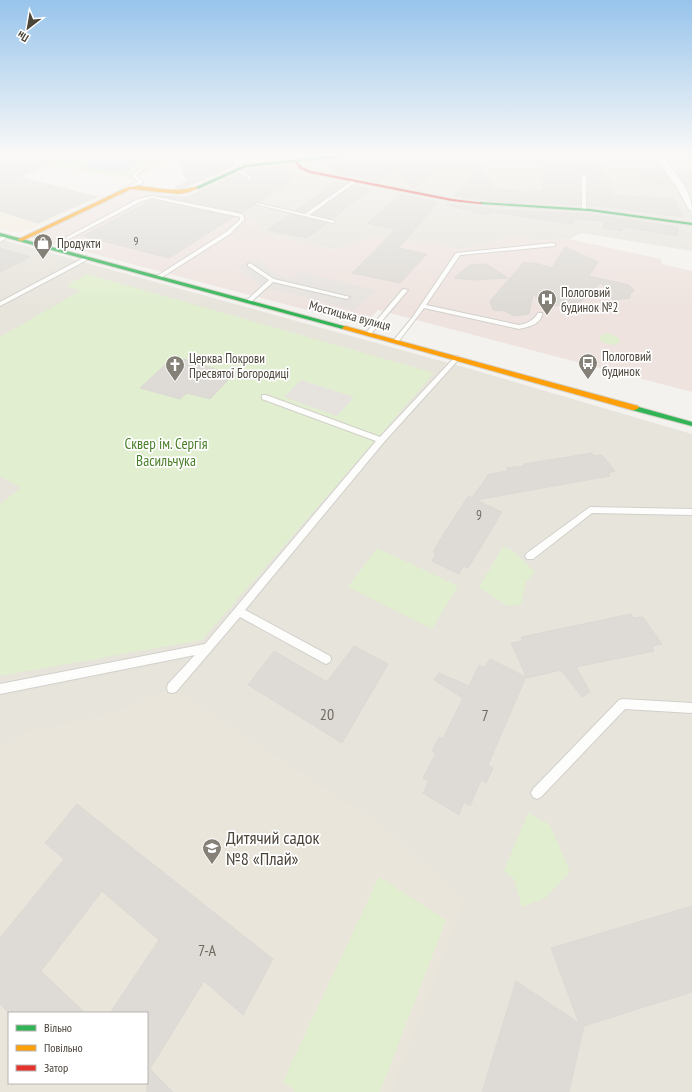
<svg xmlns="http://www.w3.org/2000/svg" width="692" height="1092" viewBox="0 0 692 1092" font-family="'PT Sans Narrow',sans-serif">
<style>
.residential{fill:#e7e4dc;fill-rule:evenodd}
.commercial{fill:#f3ebdf}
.education{fill:#eae5da;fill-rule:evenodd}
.medical{fill:#eee3df}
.green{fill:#e1eecf}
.parking{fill:#e6e3df}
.water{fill:#c0ddf1}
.building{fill:#dedbd6;stroke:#dcd9d4}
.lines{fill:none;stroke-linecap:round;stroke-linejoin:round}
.lane-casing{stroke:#d2d0cb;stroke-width:2}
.street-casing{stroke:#d2d0cb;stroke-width:2}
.fast-casing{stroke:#d3cfc5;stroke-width:2}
.slow-casing{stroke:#d3cfc5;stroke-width:2}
.jam-casing{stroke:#d3cfc5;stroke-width:2}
.lane{fill:#fdfdfc;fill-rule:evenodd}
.street{fill:#fdfdfc;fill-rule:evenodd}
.fast{fill:#30b455;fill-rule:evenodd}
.slow{fill:#ff9f0a;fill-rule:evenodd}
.jam{fill:#e5322d;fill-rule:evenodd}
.labels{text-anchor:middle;stroke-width:3.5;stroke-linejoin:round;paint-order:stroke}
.far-number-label{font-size:11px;fill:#706a61}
.far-poi-label{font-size:13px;fill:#4b4439;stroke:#fff;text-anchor:start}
.far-street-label{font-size:13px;fill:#4b4439;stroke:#fff}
.number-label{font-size:13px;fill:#706a61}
.park-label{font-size:15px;fill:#4a7f2a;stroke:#fff}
.near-number-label{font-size:16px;fill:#706a61}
.near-poi-label{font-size:18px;fill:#4b4439;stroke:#fff;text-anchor:start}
</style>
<rect width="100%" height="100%" fill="#f4f2ee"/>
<path class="residential" d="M 371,155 L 692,155 L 692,251 L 581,233 L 569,239 L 536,241 L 520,236 L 504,238 L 500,241 L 462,250 L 428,242 L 420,243 L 381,236 L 372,236 L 336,250 L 264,233 L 254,220 L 246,218 L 249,215 L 192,201 L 192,196 L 243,169 Z
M 0,239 L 467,368 L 692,434 L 692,1092 L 0,1092 ZM 9,1013 L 147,1013 L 147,1083 L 9,1083 Z"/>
<path class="commercial" d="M 0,175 L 104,196 L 27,231 L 12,232 L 0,229 Z"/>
<path class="education" d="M 172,688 L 386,829 L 464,901 L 392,1092 L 0,1092 L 0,751 L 22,733 L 111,714 ZM 9,1013 L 147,1013 L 147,1083 L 9,1083 Z"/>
<path class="medical" d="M 140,188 L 249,215 L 246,218 L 254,220 L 264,233 L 335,250 L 372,236 L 381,236 L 420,243 L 428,242 L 462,250 L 500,241 L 504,238 L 520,236 L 536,241 L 569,239 L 661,259 L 662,264 L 692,271 L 692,392 L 378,310 L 364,325 L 29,237 L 132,189 Z"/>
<path class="green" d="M 5,155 L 182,155 L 133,179 L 58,168 Z
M 87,274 L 434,373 L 202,640 L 0,676 L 0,504 L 21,488 L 0,476 L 0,337 L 80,291 L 66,286 Z
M 602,334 L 611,334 L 619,338 L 620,342 C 614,347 605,345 599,339 Z
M 503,547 L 512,550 L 535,572 L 526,582 L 521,604 L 508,606 L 479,587 Z
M 377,548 L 458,586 L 432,629 L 348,587 Z
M 528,813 L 550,825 L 570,872 L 545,898 L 522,907 L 514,879 L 504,871 Z
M 379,877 L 446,920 L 380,1092 L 296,1092 L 283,1081 Z"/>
<path class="parking" d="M 257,260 L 275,274 L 291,278 L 300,272 L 376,290 L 355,310 L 260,286 L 236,266 Z
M 301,380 L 354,397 L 337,416 L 284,397 Z"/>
<path class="water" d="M 104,157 L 129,157 L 137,160 C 136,162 134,166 131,168 C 124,172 92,171 85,166 L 87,162 Z"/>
<path class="building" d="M 9,155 L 72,155 L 64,159 L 60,158 L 58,159 L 58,161 L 20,177 L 96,197 L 38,223 L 0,211 L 0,158 Z
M 221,155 L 237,155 L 233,167 L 183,188 L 174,188 L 187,181 L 179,164 L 183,156 Z
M 362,155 L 465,155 L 478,169 L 481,166 L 493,188 L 529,193 L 531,189 L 542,191 L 545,166 L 529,155 L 577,156 L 577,163 L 601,165 L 603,179 L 609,179 L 613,195 L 674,199 L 684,217 L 588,205 L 588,175 L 585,173 L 580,175 L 580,205 L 502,202 L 454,196 L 478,169 L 438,170 L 415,188 L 410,187 L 395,170 L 380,182 L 337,173 L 330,162 L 356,159 Z
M 285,166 L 292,181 L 259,202 L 254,203 L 254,205 L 242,213 L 159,196 L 186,197 L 238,174 L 250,182 L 253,177 L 245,172 L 247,170 Z
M 642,169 L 662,170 L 673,185 L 642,182 Z
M 675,170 L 692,171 L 692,186 L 686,185 Z
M 337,182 L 346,184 L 305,212 L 296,210 Z
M 354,185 L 371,189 L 332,219 L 313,214 Z
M 400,194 L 438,202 L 399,248 L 427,254 L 400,283 L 352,273 L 395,230 L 368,223 Z
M 152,200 L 234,217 L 169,258 L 83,236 Z
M 447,204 L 502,210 L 590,214 L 678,227 L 678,236 L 623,227 L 622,231 L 603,228 L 605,221 L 576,219 L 572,224 L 492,212 L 488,215 L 446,205 Z
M 291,214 L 327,223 L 307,238 L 268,230 Z
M 565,247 L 598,262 L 589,276 L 629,285 L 634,290 L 630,295 L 630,298 L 613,300 L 601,283 L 581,302 L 554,306 L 533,295 L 529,314 L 514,316 L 505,311 L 493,310 L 490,301 L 523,263 L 535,263 L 552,268 Z
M 0,248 L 30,257 L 0,272 Z
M 479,264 L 486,264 L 508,278 L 473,280 L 454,278 L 470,265 Z
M 184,359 L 233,375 L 210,399 L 187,393 L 180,399 L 140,388 L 167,363 L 176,366 Z
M 592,453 L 594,456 L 602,455 L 615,471 L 608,473 L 610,476 L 476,500 L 502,512 L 468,568 L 463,566 L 459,574 L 432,561 L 436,554 L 433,552 L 446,530 L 467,498 L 469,496 L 472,498 L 489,474 L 508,471 L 506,468 L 524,466 L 524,464 Z
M 631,614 L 634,618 L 643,617 L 662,644 L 652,646 L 654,651 L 576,667 L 590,692 L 582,697 L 561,670 L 527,678 L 511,643 L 523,641 L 521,637 Z
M 354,646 L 388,664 L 342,743 L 248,685 L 274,651 L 327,682 Z
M 490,659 L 526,677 L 488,765 L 493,768 L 486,783 L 481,780 L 470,806 L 464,802 L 459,815 L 423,793 L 429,781 L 423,778 L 436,753 L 432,751 L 439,737 L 443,739 L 463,698 L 434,680 L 439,673 L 469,686 L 479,665 L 484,668 Z
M 77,804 L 273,959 L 243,1015 L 204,981 L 150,1069 L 173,1092 L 147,1092 L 147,1013 L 110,1013 L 159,940 L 102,891 L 41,971 L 85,1013 L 9,1013 L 0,1004 L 0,938 L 64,859 L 45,843 Z
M 692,906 L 692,992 L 584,1026 L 569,1092 L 482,1092 L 516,981 L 579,1023 L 551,948 Z"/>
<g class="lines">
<defs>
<path id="lane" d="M 78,155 L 81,156 L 66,163 L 59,160 L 61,159 L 65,161 Z
M 166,155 L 171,155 L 143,169 L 136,176 L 143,181 L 143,183 L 123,190 L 123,188 L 138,182 L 132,176 L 141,167 Z
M 234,169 L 236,169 L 252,177 L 250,180 L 248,180 L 248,177 L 234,171 Z
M 584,174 L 586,175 L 586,210 L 584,211 L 582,210 L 582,175 Z
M 354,180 L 357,181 L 309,215 L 335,221 L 335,222 L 333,223 L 255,204 L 257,203 L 305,214 Z
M 152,196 L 242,214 L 244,217 L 244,220 L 230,234 L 159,279 L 157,278 L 157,276 L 226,232 L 240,220 L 240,217 L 152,198 L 142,201 L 69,239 L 65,238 L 138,199 Z
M 5,235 L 9,236 L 0,242 L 0,238 Z
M 553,243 L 555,244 L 555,246 L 460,255 L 426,305 L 519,325 C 528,323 533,321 538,313 L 542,313 C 542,324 528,327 519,329 L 424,308 L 398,342 L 393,341 L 412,318 L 456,253 Z
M 87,256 L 90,258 L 89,259 L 0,306 L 0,302 Z
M 250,263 L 274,279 L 350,297 L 347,299 L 273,282 L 250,303 L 246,303 L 246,301 L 269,280 L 248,266 L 248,264 Z
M 403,289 L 408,290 L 370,335 L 366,335 L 366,333 Z
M 457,356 L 459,357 L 459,359 L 384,442 L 245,610 L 330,656 L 331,659 L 330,662 L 326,664 L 322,662 L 240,617 L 176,692 L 172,693 L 168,692 L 167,688 L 168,684 L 195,655 L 0,694 L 0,684 L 205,644 L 376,441 L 262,399 L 262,395 L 266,395 L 380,437 L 455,357 Z
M 590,507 L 692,509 L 692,515 L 592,513 L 533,559 L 527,559 L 525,556 L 527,553 Z
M 623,699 L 692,703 L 692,713 L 625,709 L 541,797 L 537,799 L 533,797 L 531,793 L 533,789 L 619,700 Z"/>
<path id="street" d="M 653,155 L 661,155 C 674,172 692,189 692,211 L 689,210 L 677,187 Z"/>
<path id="fast" d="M 343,155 L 358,155 L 246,167 L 198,189 L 194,188 L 245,165 Z
M 479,202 L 590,209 L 692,223 L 692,225 L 590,211 L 481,204 Z
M 0,233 L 347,327 L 348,328 L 343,329 L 0,236 Z
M 632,406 L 635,406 L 692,422 L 692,426 L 632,410 Z"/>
<path id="slow" d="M 139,186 C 161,188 173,193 196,187 L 198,188 L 189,192 L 179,194 L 131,189 L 22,241 L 17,240 L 128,187 Z
M 345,326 L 638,406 L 639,408 L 635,410 L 632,410 L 343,329 L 342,328 Z"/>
<path id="jam" d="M 294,160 L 296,160 L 302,167 L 311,171 L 452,199 L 483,203 L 481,204 L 452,201 L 310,173 L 300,169 Z"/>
</defs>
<use href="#lane" class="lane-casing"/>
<use href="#street" class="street-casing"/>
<use href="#fast" class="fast-casing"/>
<use href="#slow" class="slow-casing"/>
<use href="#jam" class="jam-casing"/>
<use href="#lane" class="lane"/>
<use href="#street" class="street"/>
<use href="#fast" class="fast"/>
<use href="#slow" class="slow"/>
<use href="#jam" class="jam"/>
</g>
<linearGradient id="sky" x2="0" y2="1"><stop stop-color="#98c4ec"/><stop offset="0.5" stop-color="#faf9f7"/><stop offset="1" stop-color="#faf9f7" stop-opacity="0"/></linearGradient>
<rect width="692" height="308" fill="url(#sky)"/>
<defs>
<symbol id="shop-pin" viewBox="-11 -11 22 30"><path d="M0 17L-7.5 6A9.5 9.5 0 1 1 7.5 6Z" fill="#868178" stroke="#fff"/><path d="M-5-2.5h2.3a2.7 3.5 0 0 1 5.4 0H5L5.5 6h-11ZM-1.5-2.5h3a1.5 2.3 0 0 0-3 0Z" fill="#fff"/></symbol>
<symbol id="hospital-pin" viewBox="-11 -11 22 30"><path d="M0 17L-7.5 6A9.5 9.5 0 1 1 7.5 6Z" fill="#868178" stroke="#fff"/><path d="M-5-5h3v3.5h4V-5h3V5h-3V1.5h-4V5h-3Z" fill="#fff"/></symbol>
<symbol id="bus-pin" viewBox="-11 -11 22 30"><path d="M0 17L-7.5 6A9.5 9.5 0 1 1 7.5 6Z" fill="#868178" stroke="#fff"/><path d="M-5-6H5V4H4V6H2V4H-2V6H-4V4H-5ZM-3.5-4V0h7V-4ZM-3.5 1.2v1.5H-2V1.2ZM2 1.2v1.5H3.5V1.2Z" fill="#fff"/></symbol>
<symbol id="church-pin" viewBox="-11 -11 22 30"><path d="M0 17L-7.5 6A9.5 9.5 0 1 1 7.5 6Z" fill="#868178" stroke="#fff"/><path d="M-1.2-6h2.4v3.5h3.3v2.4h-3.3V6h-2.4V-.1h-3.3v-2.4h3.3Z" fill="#fff"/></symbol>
<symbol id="school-pin" viewBox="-11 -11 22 30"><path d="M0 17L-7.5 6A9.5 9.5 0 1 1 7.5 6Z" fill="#868178" stroke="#fff"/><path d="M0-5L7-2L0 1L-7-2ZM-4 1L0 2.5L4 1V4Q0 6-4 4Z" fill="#fff"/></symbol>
</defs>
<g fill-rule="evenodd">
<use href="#shop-pin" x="32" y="232" width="22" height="30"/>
<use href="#hospital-pin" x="536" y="288" width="22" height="30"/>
<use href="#bus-pin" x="577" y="352" width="22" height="30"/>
<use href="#church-pin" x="164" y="354" width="22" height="30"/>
<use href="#school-pin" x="201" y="837" width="22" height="30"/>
</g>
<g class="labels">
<g class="far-number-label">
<text x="136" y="245">9</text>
</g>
<g class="far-poi-label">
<text x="57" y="248">Продукти</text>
<text x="561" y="297">Пологовий<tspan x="561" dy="15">будинок №2</tspan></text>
<text x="602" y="361">Пологовий<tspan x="602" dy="15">будинок</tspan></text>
<text x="189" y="363">Церква Покрови<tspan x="189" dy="15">Пресвятої Богородиці</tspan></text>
</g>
<g class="far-street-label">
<text transform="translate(350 315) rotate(15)" y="5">Мостицька вулиця</text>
</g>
<g class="number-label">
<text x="479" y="520">9</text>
</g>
<g class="park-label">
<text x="166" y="449">Сквер ім. Сергія<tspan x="166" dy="17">Васильчука</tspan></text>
</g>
<g class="near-number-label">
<text x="327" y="720">20</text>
<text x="485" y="721">7</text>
<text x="207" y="956">7-А</text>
</g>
<g class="near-poi-label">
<text x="226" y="844">Дитячий садок<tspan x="226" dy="21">№8 «Плай»</tspan></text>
</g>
</g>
<rect x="8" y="1012" width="140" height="72" fill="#ffffff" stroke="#b7b4b0"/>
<rect x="16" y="1025" width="20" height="6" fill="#30b455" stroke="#b7b4b0"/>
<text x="44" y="1032" font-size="12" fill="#4b4439">Вільно</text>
<rect x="16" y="1045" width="20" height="6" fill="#ff9f0a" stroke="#b7b4b0"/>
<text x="44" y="1052" font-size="12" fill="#4b4439">Повільно</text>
<rect x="16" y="1065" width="20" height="6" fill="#e5322d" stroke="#b7b4b0"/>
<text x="44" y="1072" font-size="12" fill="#4b4439">Затор</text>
<g transform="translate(28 28) rotate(211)" stroke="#ffffff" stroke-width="3" paint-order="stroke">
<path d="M0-3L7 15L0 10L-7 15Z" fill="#4b4439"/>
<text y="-6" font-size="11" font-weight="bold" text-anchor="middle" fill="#4b4439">Пн</text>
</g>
</svg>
